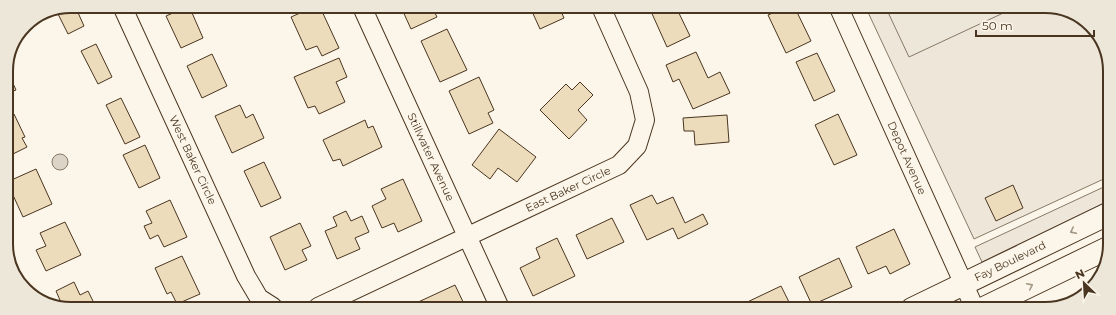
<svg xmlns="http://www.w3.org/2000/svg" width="1116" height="315" viewBox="0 0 1116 315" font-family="Montserrat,sans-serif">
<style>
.green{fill:#ede6d9;stroke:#887966}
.parking{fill:#ede7d9;stroke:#887966}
.water{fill:#dcd4c6;stroke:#887966}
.building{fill:#ecdcbc;stroke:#4a3520}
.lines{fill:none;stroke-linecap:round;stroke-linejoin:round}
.minor-casing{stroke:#4a3520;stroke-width:20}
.major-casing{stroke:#4a3520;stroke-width:24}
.minor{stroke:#fbf6e9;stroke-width:18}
.major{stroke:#fbf6e9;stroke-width:22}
.oneway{stroke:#a29684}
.labels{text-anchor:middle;stroke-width:3;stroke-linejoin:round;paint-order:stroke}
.street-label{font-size:11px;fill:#4a3520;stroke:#fbf6e9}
.rim{fill:none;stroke:#4a3520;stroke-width:2}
</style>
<rect width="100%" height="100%" fill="#fbf6e9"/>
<path class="green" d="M 866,8 L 1062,8 L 1094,28 L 1109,58 L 1108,177 L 974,239 Z
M 1108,185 L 1108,201 L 982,262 L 975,247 Z"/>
<path class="parking" d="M 886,8 L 1014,8 L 909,57 Z"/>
<path class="water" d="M52 162a8 8 0 1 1 16 0a8 8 0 1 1-16 0Z"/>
<path class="building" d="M 71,6 L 75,6 L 84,26 L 68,34 L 57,12 Z
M 189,6 L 203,38 L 181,48 L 166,16 Z
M 314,7 L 320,7 L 339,48 L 322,56 L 317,46 L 306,50 L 291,17 Z
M 401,7 L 432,7 L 437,17 L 411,29 Z
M 530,7 L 559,7 L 564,18 L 540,29 Z
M 649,7 L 676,7 L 690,36 L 667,47 Z
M 785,8 L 795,8 L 811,41 L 786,53 L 768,15 Z
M 447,29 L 467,70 L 440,82 L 421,41 Z
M 96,44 L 112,77 L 98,84 L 81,51 Z
M 696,52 L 708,78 L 720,72 L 730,93 L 693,109 L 679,79 L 673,82 L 666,65 Z
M 817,53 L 835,91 L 814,101 L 796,62 Z
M 212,54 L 227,86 L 202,98 L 187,66 Z
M 339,58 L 347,77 L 336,82 L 345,102 L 319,114 L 315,106 L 308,108 L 294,77 Z
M 6,68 L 16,90 L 6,94 Z
M 479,77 L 494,110 L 488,113 L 493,123 L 469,134 L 449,91 Z
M 580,82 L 593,95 L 578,110 L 587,120 L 569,139 L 540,110 L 566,84 L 572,90 Z
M 121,98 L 140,137 L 125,144 L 106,105 Z
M 240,105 L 246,118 L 253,114 L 264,138 L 232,153 L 215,116 Z
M 14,114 L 25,137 L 22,138 L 27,147 L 7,157 L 6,117 Z
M 838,114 L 857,155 L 834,165 L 815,125 Z
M 727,115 L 729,142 L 695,145 L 694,131 L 684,131 L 683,118 Z
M 365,120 L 368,128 L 373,126 L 382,147 L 343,166 L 340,159 L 333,161 L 323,140 Z
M 499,129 L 536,157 L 517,182 L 498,168 L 490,179 L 472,165 Z
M 145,145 L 160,178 L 139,188 L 123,155 Z
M 264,162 L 281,198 L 261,207 L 244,171 Z
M 36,169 L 52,204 L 23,217 L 7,182 Z
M 403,179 L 422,221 L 398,232 L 394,223 L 382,228 L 372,206 L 386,199 L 381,189 Z
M 1013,185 L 1023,208 L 996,221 L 985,198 Z
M 652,195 L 657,204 L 673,197 L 685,223 L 703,214 L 708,224 L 678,239 L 673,228 L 647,240 L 630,205 Z
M 170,200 L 187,237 L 164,247 L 158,235 L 150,239 L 144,226 L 152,223 L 146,211 Z
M 346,211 L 351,221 L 362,216 L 369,232 L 355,238 L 360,249 L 337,259 L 325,231 L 337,226 L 333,217 Z
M 612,218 L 624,242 L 587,259 L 576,235 Z
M 65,222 L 81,255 L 46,271 L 36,250 L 46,246 L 40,233 Z
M 300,223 L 311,246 L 302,250 L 307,260 L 285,270 L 270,237 Z
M 894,229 L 910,264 L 890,274 L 886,266 L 868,274 L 856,247 Z
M 557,238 L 575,276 L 533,296 L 520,268 L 540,258 L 536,248 Z
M 182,256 L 200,294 L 177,304 L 171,292 L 167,294 L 155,268 Z
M 839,258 L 852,287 L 812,305 L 799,277 Z
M 74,282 L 80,295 L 88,291 L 96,307 L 63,307 L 56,291 Z
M 455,285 L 466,308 L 415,308 L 414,304 Z
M 781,286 L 792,308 L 742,308 L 741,305 Z
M 724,303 L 726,308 L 712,308 Z"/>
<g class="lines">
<defs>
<path id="minor" d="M 122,6 L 246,276 L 259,298 L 273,307
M 362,7 L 500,308
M 839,8 L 975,309
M 318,307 L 619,165 L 637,146 L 645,120 L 639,92 L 601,7"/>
<path id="major" d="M 912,309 L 1108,214
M 982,309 L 1108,248"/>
</defs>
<use href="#minor" class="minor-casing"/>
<use href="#major" class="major-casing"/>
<use href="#minor" class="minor"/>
<use href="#major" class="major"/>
</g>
<defs><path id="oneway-chevron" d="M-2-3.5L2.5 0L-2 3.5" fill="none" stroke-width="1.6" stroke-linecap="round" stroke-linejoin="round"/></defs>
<g class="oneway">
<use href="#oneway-chevron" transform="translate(1073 231) rotate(154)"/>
<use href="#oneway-chevron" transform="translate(1030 286) rotate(-26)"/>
</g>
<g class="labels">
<g class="street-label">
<text transform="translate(431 157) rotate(65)" y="4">Stillwater Avenue</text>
<text transform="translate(907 158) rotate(66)" y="4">Depot Avenue</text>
<text transform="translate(193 160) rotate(65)" y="4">West Baker Circle</text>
<text transform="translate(568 189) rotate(-25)" y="4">East Baker Circle</text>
<text transform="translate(1010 261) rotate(-26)" y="4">Fay Boulevard</text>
</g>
</g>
<path d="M0 0H1116V315H0ZM71 13H1045A58 58 0 0 1 1103 71V244A58 58 0 0 1 1045 302H71A58 58 0 0 1 13 244V71A58 58 0 0 1 71 13Z" fill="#ede7d9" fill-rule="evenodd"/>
<path class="rim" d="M71 13H1045A58 58 0 0 1 1103 71V244A58 58 0 0 1 1045 302H71A58 58 0 0 1 13 244V71A58 58 0 0 1 71 13Z"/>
<g transform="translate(1084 283) rotate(335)" stroke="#fbf6e9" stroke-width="3" paint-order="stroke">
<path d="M0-3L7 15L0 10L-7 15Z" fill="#4a3520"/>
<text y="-6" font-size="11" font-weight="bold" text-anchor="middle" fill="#4a3520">N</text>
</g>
<path d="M976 30v6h118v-6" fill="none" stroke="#4a3520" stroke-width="2"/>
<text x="982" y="30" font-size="12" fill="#4a3520" stroke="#fbf6e9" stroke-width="3" paint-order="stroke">50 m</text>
</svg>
